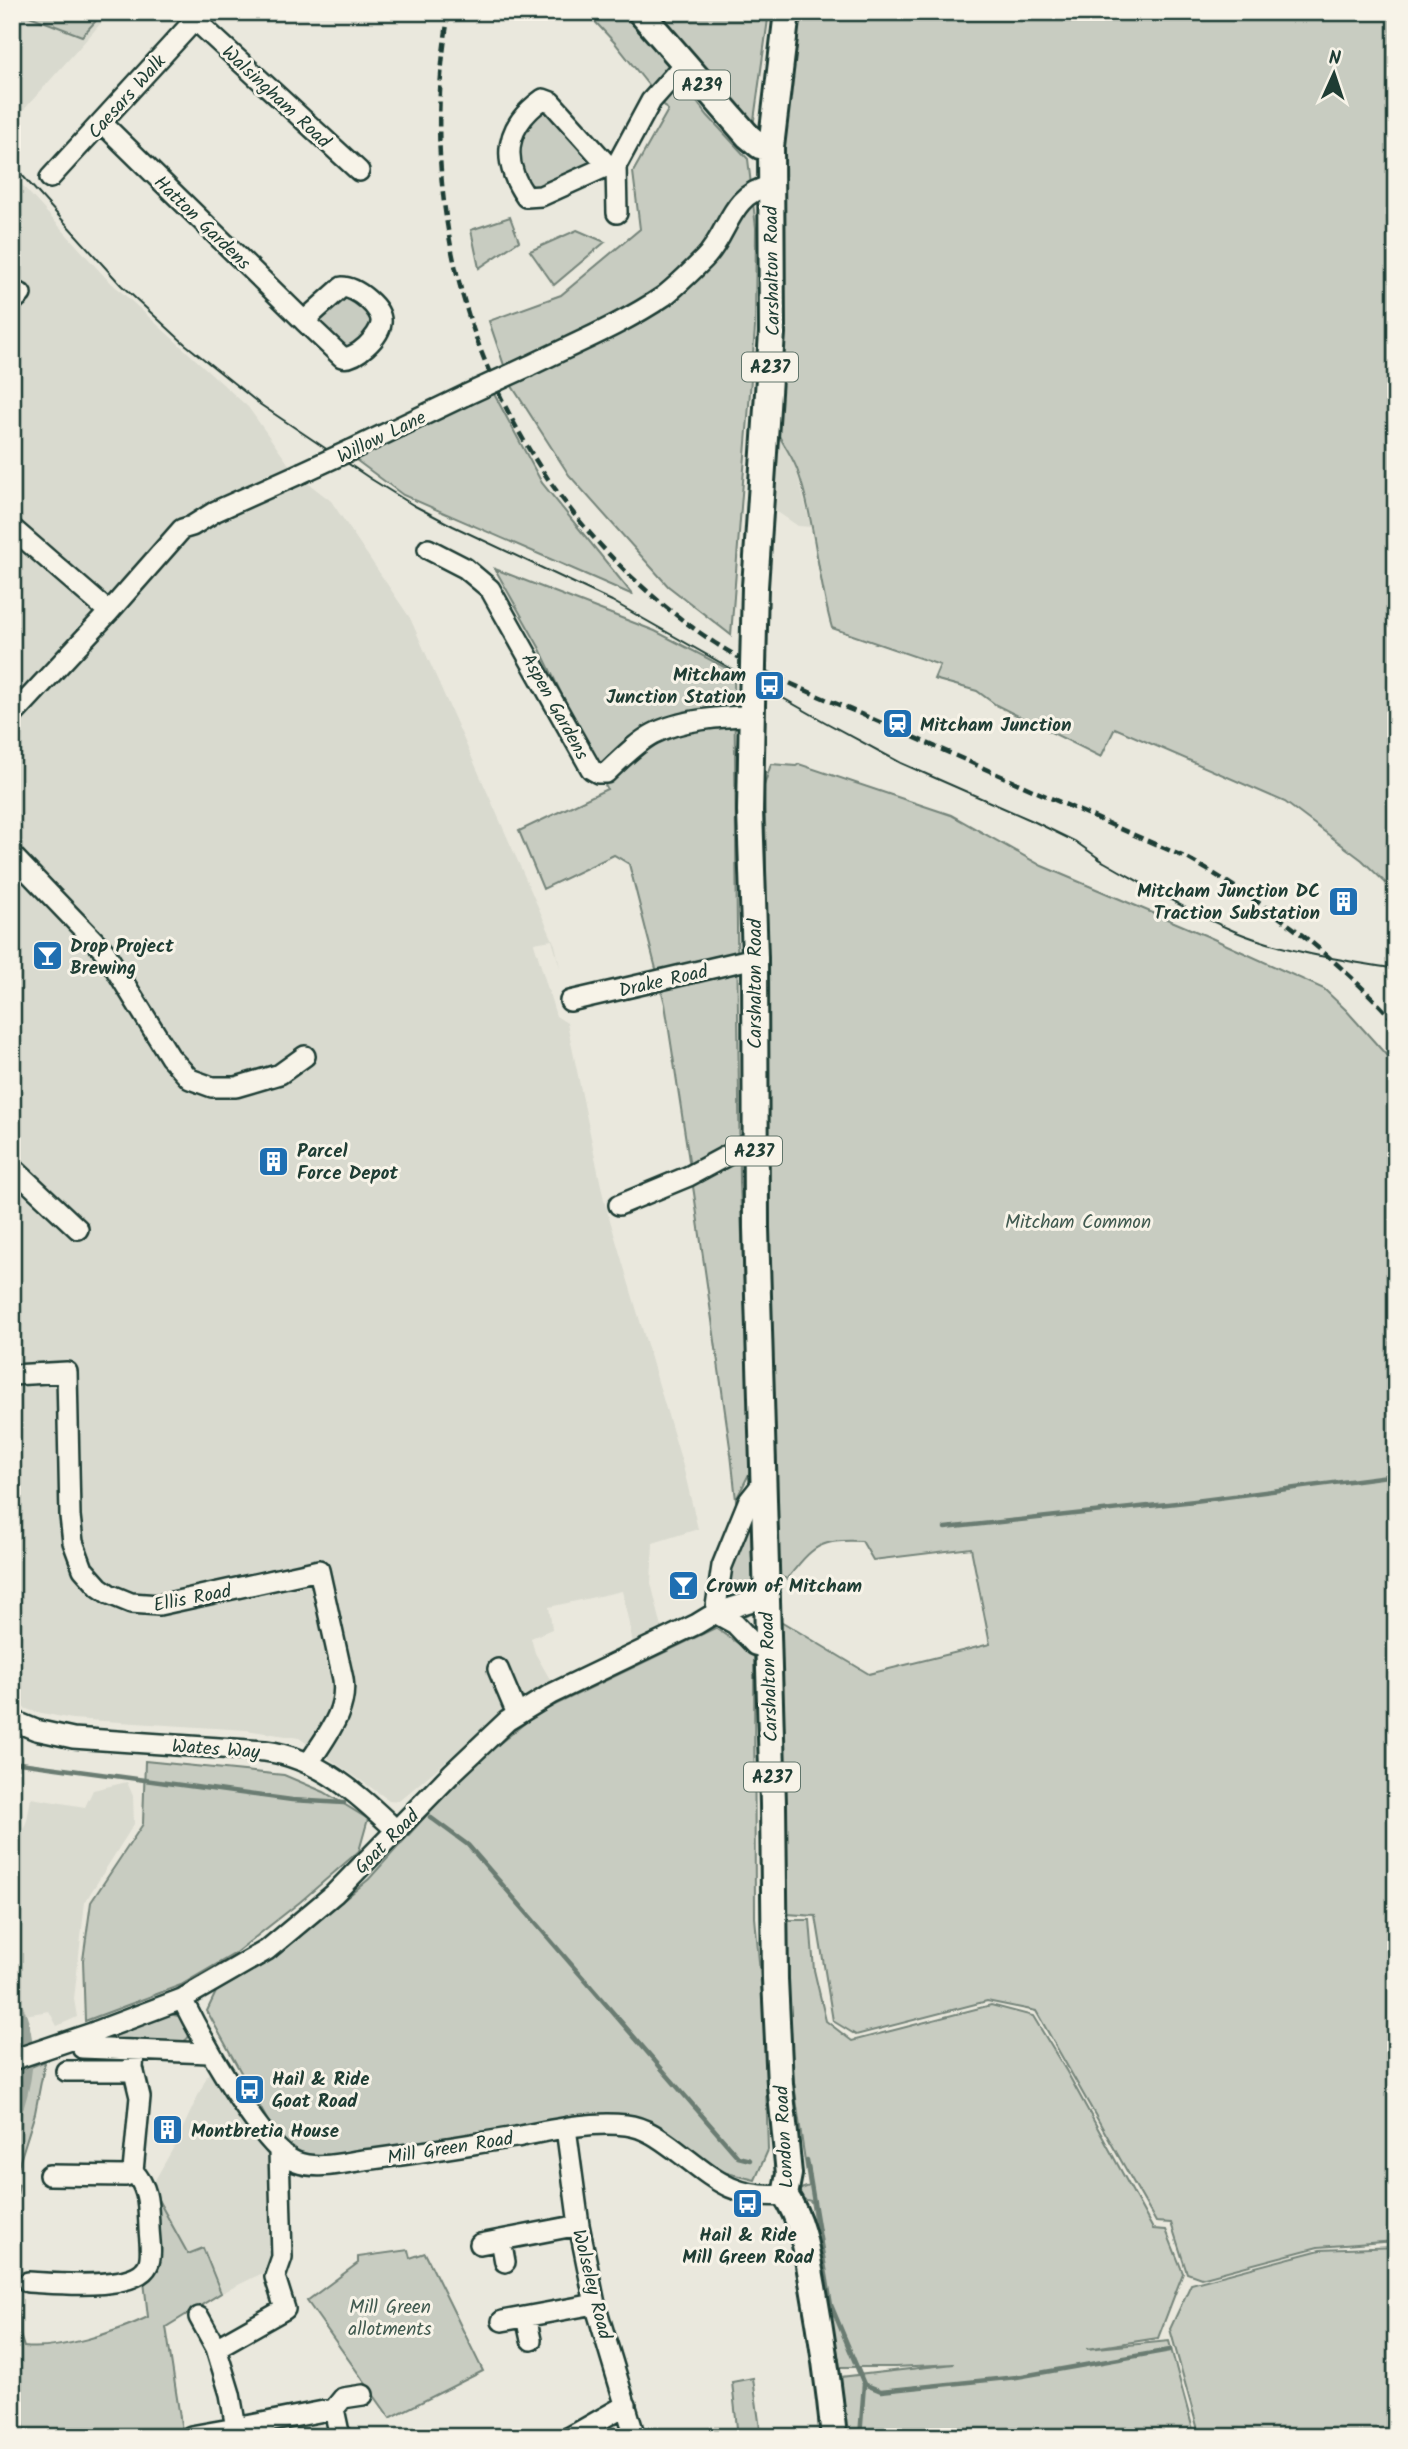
<svg xmlns="http://www.w3.org/2000/svg" width="1408" height="2449" viewBox="0 0 1408 2449" font-family="Kalam,sans-serif">
<style>
.built{fill:#d9dacf}
.green{fill:#c8ccc1;stroke:#74847a;stroke-width:2}
.lines{fill:none;stroke-linecap:round;stroke-linejoin:round}
.stream{stroke:#6a7c72;stroke-width:4.5}
.river{stroke:#9ca69c;stroke-width:24}
.minor-casing{stroke:#1f3d34;stroke-width:24}
.major-casing{stroke:#1f3d34;stroke-width:30}
.minor{stroke:#f7f3e8;stroke-width:19}
.major{stroke:#f7f3e8;stroke-width:24}
.tram{stroke:#1f3d34;stroke-width:2}
.rail{stroke:#1f3d34;stroke-width:4.5;stroke-dasharray:10 5;stroke-linecap:butt}
.minor-bridge-casing{stroke:#1f3d34;stroke-width:24;stroke-linecap:butt}
.major-bridge-casing{stroke:#1f3d34;stroke-width:30;stroke-linecap:butt}
.minor-bridge{stroke:#f7f3e8;stroke-width:19}
.major-bridge{stroke:#f7f3e8;stroke-width:24}
.labels{text-anchor:middle;stroke-width:6;stroke-linejoin:round;paint-order:stroke}
.shield{fill:#f7f3e8;stroke:#60746a;stroke-width:2}
.shield-label{font-size:18px;font-weight:bold;fill:#1f3d34}
.street-label{font-size:19px;fill:#1f3d34;stroke:#f7f3e8}
.poi-label{font-size:19px;font-weight:bold;fill:#1f3d34;stroke:#f7f3e8;text-anchor:start}
.park-label{font-size:19px;fill:#415a50;stroke:#f7f3e8}
</style>
<rect width="100%" height="100%" fill="#eae8dd"/>
<filter id="ink" filterUnits="userSpaceOnUse"><feTurbulence type="fractalNoise" baseFrequency=".0143" numOctaves="2"/><feDisplacementMap in="SourceGraphic" scale="14" xChannelSelector="R" yChannelSelector="G"/><feConvolveMatrix kernelMatrix="1 2 1 2 8 2 1 2 1" color-interpolation-filters="sRGB"/></filter>
<g filter="url(#ink)">
<path class="built" d="M 12,12 L 111,12 L 12,123 Z
M 12,174 L 105,277 L 248,407 L 295,473 L 331,501 L 410,618 L 555,945 L 560,968 L 552,940 L 534,943 L 556,1016 L 567,1023 L 604,1200 L 683,1466 L 698,1529 L 653,1543 L 651,1583 L 663,1632 L 633,1643 L 622,1591 L 549,1607 L 552,1629 L 531,1638 L 535,1653 L 551,1681 L 508,1708 L 399,1801 L 389,1800 L 299,1738 L 246,1730 L 72,1719 L 32,1711 L 12,1703 Z
M 776,431 L 796,468 L 811,527 L 798,526 L 776,511 Z
M 127,1782 L 133,1796 L 134,1824 L 85,1902 L 74,1999 L 77,2017 L 57,2026 L 49,2011 L 25,2015 L 12,1999 L 12,1844 L 17,1846 L 27,1820 L 31,1798 L 85,1807 L 93,1790 Z
M 209,2072 L 275,2160 L 283,2263 L 222,2293 L 203,2249 L 188,2255 L 151,2187 L 175,2145 Z"/>
<path class="green" d="M 19,12 L 104,12 L 82,36 Z
M 586,12 L 626,12 L 708,116 L 748,159 L 756,228 L 755,328 L 731,635 L 668,586 L 569,475 L 510,383 L 489,321 L 561,295 L 640,229 L 633,172 L 668,110 L 615,43 Z
M 652,12 L 769,12 L 754,120 L 749,127 Z
M 795,12 L 1396,12 L 1396,893 L 1362,860 L 1285,802 L 1115,728 L 1101,757 L 996,705 L 977,691 L 934,679 L 940,665 L 832,628 C 817,576 815,519 797,469 C 792,456 783,443 776,431 L 777,158 Z
M 536,102 L 602,162 L 540,194 L 521,188 L 506,149 Z
M 510,217 L 519,241 L 479,268 L 471,230 Z
M 577,230 L 605,242 L 554,285 L 530,251 Z
M 344,296 L 361,305 L 373,323 L 365,335 L 346,351 L 319,325 L 320,317 Z
M 493,392 L 542,483 L 633,595 L 403,495 L 352,457 Z
M 495,569 L 655,631 L 734,672 L 740,1183 L 751,1470 L 736,1500 L 731,1454 L 694,1193 L 665,1004 L 629,864 L 614,855 L 543,889 L 519,831 L 607,789 L 539,647 Z
M 771,764 L 796,766 L 799,764 L 951,815 L 1042,866 L 1207,936 L 1324,989 L 1346,1010 L 1396,1066 L 1396,2241 L 1318,2247 L 1201,2278 L 1187,2273 L 1171,2223 L 1156,2222 L 1036,2011 L 987,2001 L 856,2035 L 833,2021 L 816,1916 L 787,1914 L 782,1745 L 774,1617 L 869,1674 L 990,1644 L 971,1548 L 873,1560 L 862,1541 C 819,1539 813,1546 787,1579 L 779,1576 L 777,1467 L 765,1227 L 766,854 L 764,786 Z
M 744,1525 L 751,1528 L 753,1593 L 730,1601 C 720,1577 737,1548 744,1525 Z
M 715,1628 L 754,1654 L 755,1917 L 764,2017 L 768,2150 L 755,2180 L 719,2171 L 668,2132 L 618,2116 L 313,2160 L 294,2151 L 275,2134 L 207,2011 L 216,1992 L 273,1959 L 369,1879 L 468,1769 L 536,1714 Z
M 145,1761 L 284,1775 L 324,1792 L 368,1819 L 359,1851 L 300,1902 L 234,1954 L 181,1985 L 85,2021 L 83,1960 L 91,1902 L 143,1824 Z
M 788,1920 L 810,1920 L 814,1970 L 826,2021 L 852,2041 L 991,2005 L 1033,2016 L 1067,2072 L 1153,2229 L 1166,2230 L 1183,2273 L 1158,2338 L 1087,2349 L 1169,2341 L 1195,2437 L 837,2437 L 832,2378 L 954,2364 L 895,2367 L 840,2367 L 811,2201 L 785,2195 L 809,2186 C 795,2098 781,2009 788,1920 Z
M 169,2014 L 183,2017 L 191,2031 L 188,2038 L 182,2043 L 110,2039 L 108,2036 Z
M 45,2061 L 35,2113 L 13,2183 L 19,2185 L 15,2206 L 14,2232 L 12,2232 L 12,2075 Z
M 151,2187 L 188,2254 L 203,2248 L 221,2293 L 166,2327 L 183,2437 L 12,2437 L 12,2285 L 17,2285 L 20,2335 L 24,2347 C 59,2351 116,2332 148,2317 L 144,2281 Z
M 1396,2247 L 1396,2437 L 1200,2437 L 1170,2329 L 1191,2284 L 1320,2250 Z
M 408,2250 L 410,2258 L 425,2253 L 483,2371 L 390,2418 L 307,2301 L 358,2263 L 358,2257 Z
M 753,2378 L 761,2436 L 738,2437 L 732,2382 Z"/>
<g class="lines">
<path class="stream" d="M 945,1528 L 1195,1501 L 1396,1475
M 12,1762 L 292,1800 L 344,1803
M 430,1817 L 468,1845 L 738,2157 L 750,2160
M 807,2160 L 831,2305 L 864,2384 L 881,2391 L 1017,2377 L 1170,2350
M 860,2437 L 864,2384"/>
<path class="river" d="M 12,2011 C 26,2042 22,2074 12,2105
M 12,2421 L 15,2437"/>
<defs>
<path id="minor" d="M 195,20 L 359,171
M 543,99 L 551,102 L 604,161 L 603,168 L 541,196 L 526,197 C 500,160 505,126 543,99 Z
M 102,123 L 304,321
M 50,178 L 202,12
M 617,213 L 616,166 L 651,101 L 684,64
M 342,287 C 356,287 383,308 381,323 C 380,336 355,361 342,357 L 304,321 Z
M 12,302 L 21,294
M 529,366 C 574,344 623,324 664,296 C 678,285 691,272 704,259 C 729,234 729,194 770,186
M 351,450 L 466,395
M 12,528 L 109,612
M 428,549 L 465,568 L 490,589 L 591,769 L 598,773 L 606,773 C 621,759 636,743 653,734 C 679,720 723,716 752,716
M 12,716 L 109,612 L 182,529 L 192,526 L 216,511 L 301,473
M 12,855 L 105,952 L 170,1057 L 190,1079 L 212,1087 L 236,1087 L 280,1074 L 305,1056
M 570,1001 L 755,958
M 12,1167 L 78,1229
M 619,1205 L 689,1176 L 754,1141
M 12,1375 L 67,1372 L 70,1516 L 73,1542 L 83,1569 L 99,1587 L 109,1594 L 131,1603 L 159,1605 L 319,1570 L 343,1679 C 348,1712 325,1737 309,1763
M 715,1613 L 722,1566 L 748,1502 L 763,1483
M 715,1613 L 735,1624 L 755,1645 L 767,1648
M 498,1669 L 517,1714
M 12,1720 L 36,1730 L 73,1738 L 265,1751 C 320,1758 359,1795 397,1831
M 182,1999 C 200,2035 261,2148 296,2162 C 317,2170 343,2163 364,2160 C 415,2154 465,2145 516,2137 C 552,2130 589,2121 626,2125 C 645,2127 661,2139 677,2151 C 715,2180 734,2199 785,2195
M 82,2048 L 209,2053
M 12,2060 L 92,2033 L 182,1999 L 267,1950 L 334,1894 L 453,1772 L 507,1721 L 551,1694 L 697,1624 L 715,1613 L 765,1597
M 66,2071 L 134,2071
M 566,2128 L 579,2225 L 595,2304 L 635,2437
M 279,2151 L 282,2257 L 275,2277 L 285,2309 L 216,2348 L 230,2394 L 236,2428 L 334,2409 L 340,2437
M 133,2171 L 140,2097 L 133,2068 L 134,2050
M 49,2175 L 126,2176 L 133,2171
M 501,2240 L 505,2262
M 480,2244 L 579,2225
M 28,2282 C 54,2283 135,2292 148,2265 C 153,2255 149,2237 149,2227 C 148,2204 149,2188 133,2171
M 199,2317 L 216,2348
M 526,2317 L 531,2340
M 502,2321 L 595,2304
M 334,2409 L 343,2398 L 363,2395
M 191,2436 L 236,2428
M 570,2437 L 626,2405"/>
<path id="major" d="M 640,12 L 748,136 L 760,146 L 771,147
M 755,587 L 772,333 L 771,147 L 787,12
M 752,705 L 750,811 L 755,958 L 756,1228 L 773,1804 L 775,1979 L 780,2084 L 789,2174 L 785,2195 C 804,2223 807,2255 813,2287 C 822,2337 829,2386 834,2437"/>
</defs>
<use href="#minor" class="minor-casing"/>
<use href="#major" class="major-casing"/>
<use href="#minor" class="minor"/>
<use href="#major" class="major"/>
<path class="tram" d="M 12,164 L 121,285 L 185,344 L 261,405 L 371,479 L 413,505 L 453,526 L 612,601 L 825,722 L 901,763 L 1033,821 L 1076,842 L 1104,862
M 1097,858 C 1142,883 1186,911 1234,931 C 1284,952 1342,960 1396,969"/>
<path class="rail" d="M 449,12 C 406,256 506,505 715,643 C 771,679 835,702 895,729 C 993,772 1090,816 1187,858 C 1265,902 1336,956 1396,1023"/>
<defs>
<path id="minor-bridge" d="M 466,395 L 529,366
M 301,473 L 351,450"/>
<path id="major-bridge" d="M 752,705 L 755,587"/>
</defs>
<use href="#minor-bridge" class="minor-bridge-casing"/>
<use href="#major-bridge" class="major-bridge-casing"/>
<use href="#minor-bridge" class="minor-bridge"/>
<use href="#major-bridge" class="major-bridge"/>
</g>
</g>
<defs>
<symbol id="bus-square" viewBox="-11 -11 22 22"><rect x="-9" y="-9" width="18" height="18" rx="4" fill="#1f6fb2" stroke="#f7f3e8"/><path d="M-5-6H5V4H4V6H2V4H-2V6H-4V4H-5ZM-3.5-4V0h7V-4ZM-3.5 1.2v1.5H-2V1.2ZM2 1.2v1.5H3.5V1.2Z" fill="#fff"/></symbol>
<symbol id="station-square" viewBox="-11 -11 22 22"><rect x="-9" y="-9" width="18" height="18" rx="4" fill="#1f6fb2" stroke="#f7f3e8"/><path d="M-3-6H3Q5-6 5-4V2Q5 4 3 4L4.5 6H3L1.5 4h-3L-3 6H-4.5L-3 4Q-5 4-5 2V-4Q-5-6-3-6ZM-3.5-4v3h7v-3ZM-3.5 1v1.5H-2V1ZM2 1v1.5H3.5V1Z" fill="#fff"/></symbol>
<symbol id="building-square" viewBox="-11 -11 22 22"><rect x="-9" y="-9" width="18" height="18" rx="4" fill="#1f6fb2" stroke="#f7f3e8"/><path d="M-4-6H4V6H1V3H-1V6H-4ZM-2.5-4.3h1.7v1.8h-1.7ZM.8-4.3h1.7v1.8H.8ZM-2.5-1h1.7V.8h-1.7ZM.8-1h1.7V.8H.8Z" fill="#fff"/></symbol>
<symbol id="bar-square" viewBox="-11 -11 22 22"><rect x="-9" y="-9" width="18" height="18" rx="4" fill="#1f6fb2" stroke="#f7f3e8"/><path d="M-6-5H6L.8 .8V4.5H3.5V6h-7V4.5H-.8V.8Z" fill="#fff"/></symbol>
</defs>
<g fill-rule="evenodd">
<use href="#bus-square" x="752" y="668" width="35" height="35"/>
<use href="#station-square" x="880" y="706" width="35" height="35"/>
<use href="#building-square" x="1326" y="884" width="35" height="35"/>
<use href="#bar-square" x="30" y="938" width="35" height="35"/>
<use href="#building-square" x="256" y="1144" width="35" height="35"/>
<use href="#bar-square" x="666" y="1568" width="35" height="35"/>
<use href="#bus-square" x="232" y="2072" width="35" height="35"/>
<use href="#building-square" x="150" y="2112" width="35" height="35"/>
<use href="#bus-square" x="730" y="2186" width="35" height="35"/>
</g>
<g class="labels">
<g class="shield">
<rect x="674" y="70.5" width="56" height="29" rx="5"/>
<rect x="742" y="352.5" width="56" height="29" rx="5"/>
<rect x="726" y="1136.5" width="56" height="29" rx="5"/>
<rect x="744" y="1762.5" width="56" height="29" rx="5"/>
</g>
<g class="shield-label">
<text x="702" y="91">A239</text>
<text x="770" y="373">A237</text>
<text x="754" y="1157">A237</text>
<text x="772" y="1783">A237</text>
</g>
<g class="street-label">
<text transform="translate(126 96) rotate(-48)" y="7">Caesars Walk</text>
<text transform="translate(277 96) rotate(43)" y="7">Walsingham Road</text>
<text transform="translate(203 222) rotate(44)" y="7">Hatton Gardens</text>
<text transform="translate(771 271) rotate(-91)" y="7">Carshalton Road</text>
<text transform="translate(381 436) rotate(-26)" y="7">Willow Lane</text>
<text transform="translate(556 706) rotate(61)" y="7">Aspen Gardens</text>
<text transform="translate(663 980) rotate(-13)" y="7">Drake Road</text>
<text transform="translate(754 984) rotate(-90)" y="7">Carshalton Road</text>
<text transform="translate(192 1597) rotate(-11)" y="7">Ellis Road</text>
<text transform="translate(768 1677) rotate(-92)" y="7">Carshalton Road</text>
<text transform="translate(216 1748) rotate(4)" y="7">Wates Way</text>
<text transform="translate(386 1841) rotate(-45)" y="7">Goat Road</text>
<text transform="translate(783 2137) rotate(-93)" y="7">London Road</text>
<text transform="translate(450 2147) rotate(-9)" y="7">Mill Green Road</text>
<text transform="translate(593 2284) rotate(76)" y="7">Wolseley Road</text>
</g>
<g class="poi-label">
<text x="746" y="681" text-anchor="end">Mitcham<tspan x="746" dy="22">Junction Station</tspan></text>
<text x="920" y="731">Mitcham Junction</text>
<text x="1320" y="897" text-anchor="end">Mitcham Junction DC<tspan x="1320" dy="22">Traction Substation</tspan></text>
<text x="70" y="952">Drop Project<tspan x="70" dy="22">Brewing</tspan></text>
<text x="297" y="1157">Parcel<tspan x="297" dy="22">Force Depot</tspan></text>
<text x="706" y="1592">Crown of Mitcham</text>
<text x="272" y="2085">Hail &amp; Ride<tspan x="272" dy="22">Goat Road</tspan></text>
<text x="191" y="2137">Montbretia House</text>
<text x="748" y="2241" text-anchor="middle">Hail &amp; Ride<tspan x="748" dy="22">Mill Green Road</tspan></text>
</g>
<g class="park-label">
<text x="1078" y="1228">Mitcham Common</text>
<text x="390" y="2313">Mill Green<tspan x="390" dy="22">allotments</tspan></text>
</g>
</g>
<rect width="1408" height="2449" fill="none" stroke="#f7f3e8" stroke-width="42"/>
<rect x="21" y="21" width="1366" height="2407" fill="none" stroke="#1f3d34" stroke-width="2.5" filter="url(#ink)"/>
<g transform="translate(1334 74) rotate(3)" stroke="#f7f3e8" stroke-width="5" paint-order="stroke">
<path d="M0-5L12 26L0 18L-12 26Z" fill="#1f3d34"/>
<text y="-10" font-size="19" font-weight="bold" text-anchor="middle" fill="#1f3d34">N</text>
</g>
</svg>
